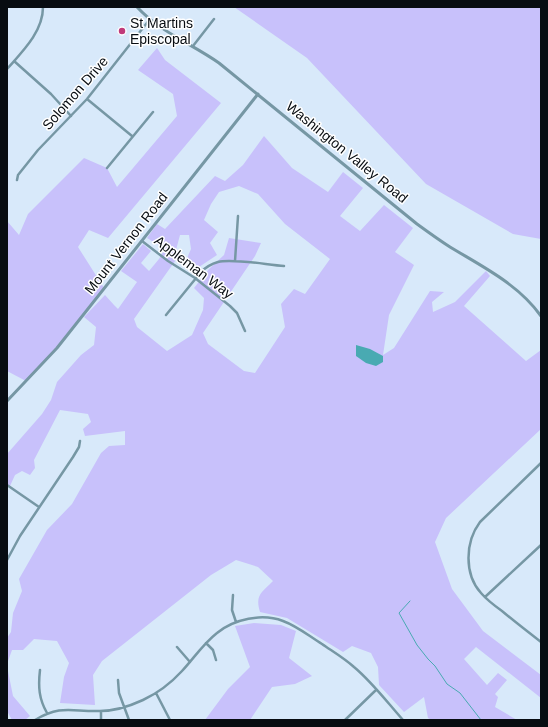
<svg xmlns="http://www.w3.org/2000/svg" width="548" height="727" viewBox="0 0 548 727" font-family="Helvetica,sans-serif">
<style>
.green{fill:#c8c1fb;fill-rule:evenodd}
.water{fill:#49aab2}
.lines{fill:none;stroke-linecap:round;stroke-linejoin:round}
.stream{stroke:#49aab2;stroke-width:1}
.minor{stroke:#7697a4;stroke-width:2.5}
.tertiary{stroke:#7697a4;stroke-width:3}
.poi-dot{fill:#c03a7a;stroke:#fff;stroke-width:1.5}
.labels{text-anchor:middle;stroke-width:3;stroke-linejoin:round;paint-order:stroke}
.poi-label{font-size:14px;fill:#070c11;stroke:#fff;text-anchor:start}
.street-label{font-size:14px;fill:#070c11;stroke:#fff}
</style>
<rect width="100%" height="100%" fill="#d8e9fa"/>
<path class="green" d="M 234,7 L 541,7 L 541,239 L 513,234 L 426,184 L 307,58 Z
M 157,48 L 165,60 L 221,103 L 108,238 L 89,230 L 78,247 L 104,288 L 57,348 L 26,381 L 7,371 L 7,221 L 19,235 L 28,214 L 84,158 L 107,168 L 117,187 L 177,116 L 173,94 L 138,70 Z
M 264,136 L 292,168 L 328,192 L 343,172 L 363,188 L 340,216 L 360,231 L 384,205 L 413,228 L 395,252 L 414,265 L 389,315 L 383,355 L 394,348 L 430,291 L 444,292 L 432,302 L 433,312 L 455,302 L 486,271 L 490,276 L 464,306 L 526,361 L 541,350 L 541,429 L 446,518 L 435,542 L 452,589 L 483,631 L 541,675 L 541,698 L 476,647 L 464,659 L 487,685 L 498,673 L 507,680 L 495,694 L 498,697 L 495,707 L 517,720 L 431,720 L 428,718 L 424,697 L 404,712 L 379,685 L 378,667 L 371,653 L 352,646 L 343,652 L 287,618 L 260,612 C 255,595 261,593 273,581 L 258,567 L 236,560 L 211,575 L 102,661 L 93,675 L 95,705 L 60,703 L 64,677 L 69,663 L 57,641 L 34,639 L 23,650 L 12,650 L 7,664 L 7,638 L 11,632 L 13,613 L 22,591 L 19,579 L 47,530 L 72,504 L 101,453 L 109,446 L 125,445 L 125,431 L 85,436 L 83,429 L 91,422 L 88,414 L 60,410 L 34,460 L 35,468 L 30,475 L 22,471 L 15,475 L 10,486 L 7,484 L 7,454 L 42,414 L 51,400 L 57,382 L 81,355 L 94,345 L 96,327 L 84,317 L 105,295 L 114,305 L 118,309 L 137,282 L 121,271 L 143,244 L 151,251 L 141,263 L 149,271 L 159,259 L 165,249 L 147,238 L 157,224 L 165,229 L 215,176 L 225,181 L 243,165 ZM 239,186 L 258,194 L 285,224 L 330,259 L 305,294 L 294,289 L 281,304 L 285,327 L 255,373 L 244,371 L 208,344 L 203,333 L 255,256 L 261,243 L 229,238 L 224,255 L 209,269 L 194,288 L 204,298 L 203,310 L 192,335 L 167,351 L 137,327 L 134,319 L 180,254 L 176,250 L 180,235 L 189,235 L 191,249 L 184,265 L 193,271 L 217,255 L 210,243 L 218,232 L 204,220 L 211,204 L 219,192 Z
M 254,623 L 281,625 L 296,631 L 289,658 L 312,676 L 295,684 L 272,687 L 250,720 L 205,720 L 228,689 L 250,667 L 235,626 Z
M 7,666 L 13,696 L 30,716 L 25,720 L 12,720 L 7,711 Z"/>
<path class="water" d="M 356,345 L 370,349 L 383,356 L 383,362 L 376,366 L 366,363 L 356,356 Z"/>
<g class="lines">
<path class="stream" d="M 410,601 L 399,613 L 417,645 L 428,659 L 435,666 L 447,684 L 460,693 L 481,720"/>
<path class="minor" d="M 193,46 L 214,19
M 14,61 L 51,94 L 71,116
M 7,69 C 22,52 43,32 43,7
M 87,99 L 132,136
M 107,168 L 153,112
M 17,180 L 18,175 L 38,150 L 87,99 L 150,19
M 142,241 L 168,261 L 195,278 L 230,306 L 237,313 L 245,331
M 235,261 L 238,216
M 166,315 L 201,272 C 206,267 211,264 218,262 C 232,258 268,265 284,266
M 541,463 L 480,522 C 465,542 464,574 481,593 C 487,600 495,606 502,611 C 515,622 528,632 541,642
M 7,485 L 39,507
M 7,560 L 20,536 L 73,457 L 79,447 L 80,441
M 233,595 L 232,610 L 236,622
M 485,597 L 541,545
M 206,643 L 213,650 L 216,660
M 177,647 L 190,662
M 40,670 C 38,687 39,699 47,713
M 118,680 L 119,693 L 129,720
M 156,693 L 170,720
M 35,720 C 62,704 72,712 100,711 C 114,711 130,706 143,700 C 158,693 171,683 182,671 C 194,658 203,644 217,633 C 234,619 262,613 283,621 C 297,626 309,636 322,644 C 332,651 344,658 354,667 C 372,682 387,702 403,720
M 101,720 L 101,711
M 345,720 L 376,690"/>
<path class="tertiary" d="M 137,7 C 160,32 192,44 219,63 L 417,224 C 428,232 439,240 450,247 C 483,267 518,284 541,316
M 7,401 L 57,348 L 258,94"/>
</g>
<circle class="poi-dot" cx="122" cy="31" r="4"/>
<g class="labels">
<g class="poi-label">
<text x="130" y="28">St Martins<tspan x="130" dy="16">Episcopal</tspan></text>
</g>
<g class="street-label">
<text transform="translate(75 93) rotate(-49)" y="5">Solomon Drive</text>
<text transform="translate(347 152) rotate(39)" y="5">Washington Valley Road</text>
<text transform="translate(126 243) rotate(-52)" y="5">Mount Vernon Road</text>
<text transform="translate(194 267) rotate(37)" y="5">Appleman Way</text>
</g>
</g>
<rect width="548" height="727" fill="none" stroke="#070c11" stroke-width="16"/>
</svg>
